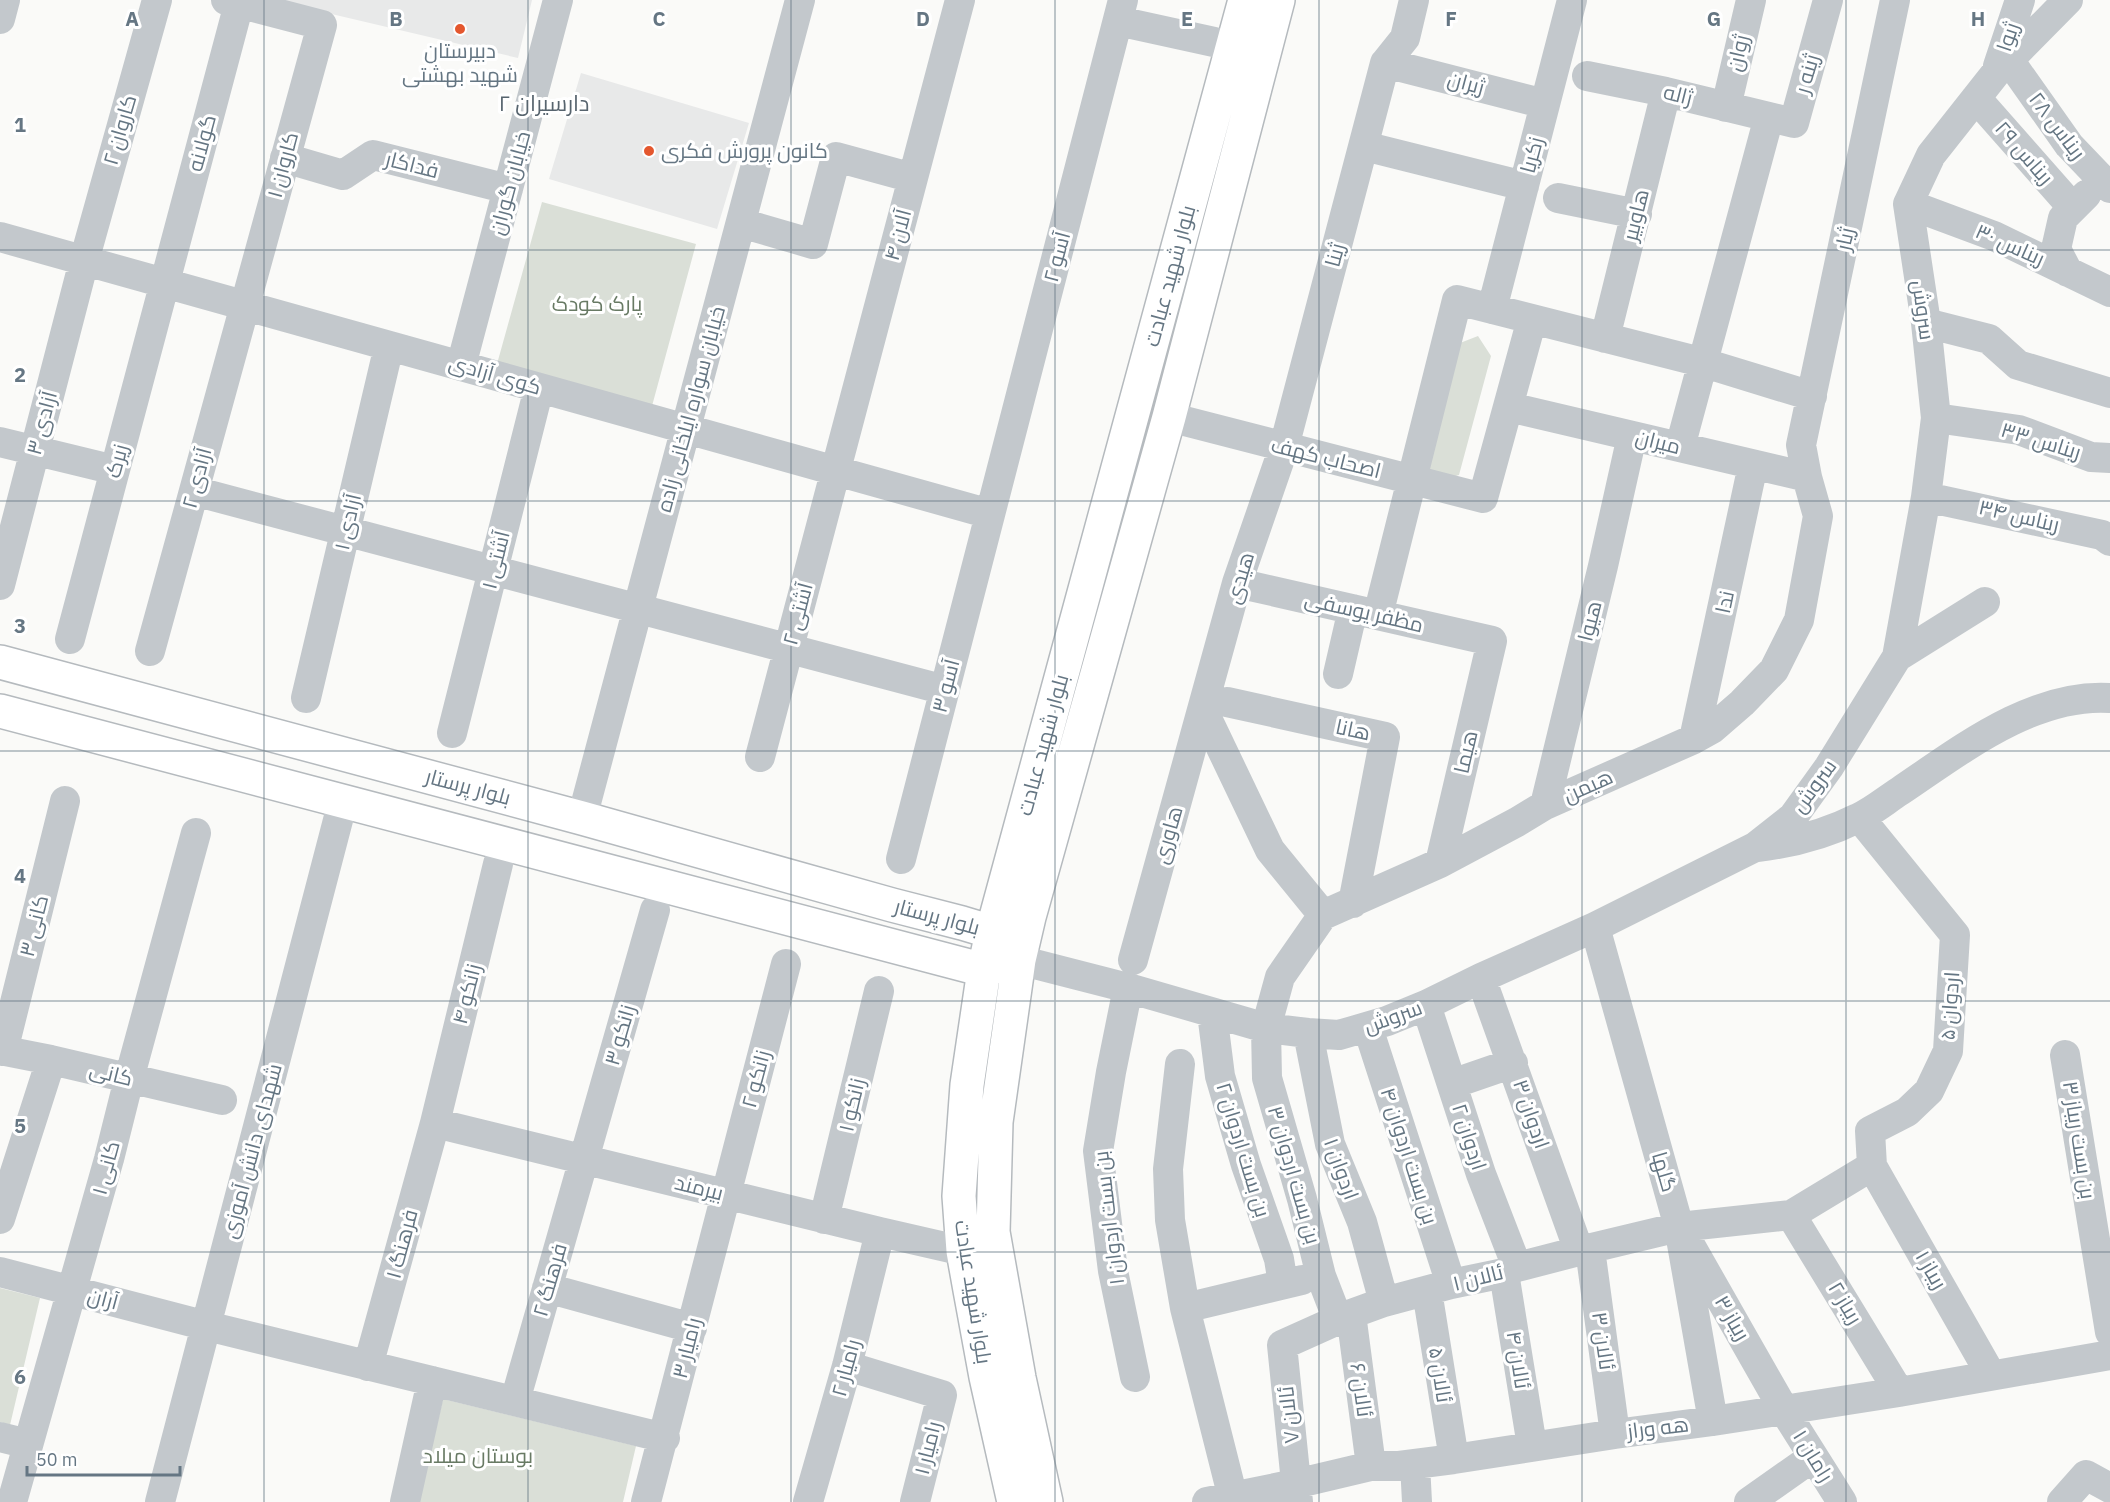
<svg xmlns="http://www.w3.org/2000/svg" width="2110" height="1502" viewBox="0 0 2110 1502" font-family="'IBM Plex Sans',Cairo,sans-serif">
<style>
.built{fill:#e8e9e9}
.green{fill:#dadfd7}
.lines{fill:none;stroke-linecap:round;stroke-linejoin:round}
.major-casing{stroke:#b5babe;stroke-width:36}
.minor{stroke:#c3c8cc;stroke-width:30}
.major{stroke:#fff;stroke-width:33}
.grid{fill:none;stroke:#657683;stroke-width:1.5;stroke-opacity:0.55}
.poi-dot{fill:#e4572e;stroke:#fff;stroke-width:2}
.labels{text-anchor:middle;stroke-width:6;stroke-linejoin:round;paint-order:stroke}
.street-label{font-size:21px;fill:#657683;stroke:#fff}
.poi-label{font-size:21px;fill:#657683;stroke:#fff}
.park-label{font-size:21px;fill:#687a64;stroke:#fff}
.neighbourhood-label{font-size:22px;fill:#57646e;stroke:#fff}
.grid-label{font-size:20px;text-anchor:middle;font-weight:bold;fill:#657683;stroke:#fff;stroke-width:6;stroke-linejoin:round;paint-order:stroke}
</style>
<rect width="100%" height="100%" fill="#fafaf8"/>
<path class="built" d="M 272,0 L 532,0 L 518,58 Z
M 581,73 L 749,123 L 717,229 L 549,179 Z"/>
<path class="green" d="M 542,202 L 696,244 L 652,406 L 497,364 Z
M 1478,336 L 1491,356 L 1459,475 L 1438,481 L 1427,466 L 1460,343 Z
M 0,1288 L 40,1298 L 10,1425 L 0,1422 Z
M 443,1399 L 636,1446 L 623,1502 L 419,1502 Z"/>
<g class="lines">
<defs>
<path id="major" d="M 0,662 L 582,818 L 892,905 L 962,923 L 992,932 L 1019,960 L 984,970 L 0,711
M 1014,1502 L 986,1377 L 970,1290 L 963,1251 L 959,1196 L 967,1085 L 984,970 L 992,932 L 1245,0
M 1046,1502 L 1019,1378 L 993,1232 L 996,1122 L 1019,960 L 1029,917 L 1169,417 L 1278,0"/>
</defs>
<use href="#major" class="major-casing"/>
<path class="minor" d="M 0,19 L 5,0
M 1118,21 L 1214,42
M 2009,60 L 2069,145 L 2110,188
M 1385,63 L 1545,104
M 1998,66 L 2020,0
M 1587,76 L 1666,92 L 1794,123 L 1828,0
M 1976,98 L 2073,208
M 1726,107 L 1751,0
M 1364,146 L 1524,186
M 285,158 L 343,175 L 373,155 L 508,189
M 1558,198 L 1637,214
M 1908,204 L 1994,236 L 2110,292
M 741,223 L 813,244 L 836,157 L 913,178
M 0,237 L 990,514
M 2068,272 L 2056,249 L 2063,218 L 2086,195
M 1492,309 L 1572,0
M 1926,323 L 1989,339 L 2018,365 L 2110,393
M 1605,338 L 1666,92
M 461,366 L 558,0
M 1509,407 L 1807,477
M 1169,417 L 1483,498 L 1532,319
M 1936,418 L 2019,430 L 2091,457 L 2110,458
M 0,442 L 115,470
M 1680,447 L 1769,117
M 194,491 L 945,690
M 1926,497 L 2102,535 L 2110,541
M 1237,583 L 1492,641 L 1440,863
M 0,585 L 84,261 L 157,0
M 1378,615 L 1457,300 L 1701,362 L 1812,396
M 70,639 L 240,0
M 150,651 L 322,25 L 226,0
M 1897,657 L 1985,602
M 1338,674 L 1353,609
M 306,698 L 389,346
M 1227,702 L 1385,737 L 1353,903
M 1203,710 L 1270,850 L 1323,915
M 452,733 L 539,388
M 1694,739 L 1753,465
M 760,757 L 960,0
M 1545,805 L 1603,566 L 1632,436
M 582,818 L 800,0
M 1757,847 C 1792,843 1826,834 1858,818 C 1873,811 1886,800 1900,791 C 1961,750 2033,693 2110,698
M 901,859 L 1123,0
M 1595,927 L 1679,1227 L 1713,1421
M 1019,960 L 1128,988 L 1266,1028 L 1308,1033 L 1339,1035 L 1387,1021 L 1426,1005 L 1481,978 L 1595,927 L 1755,847 L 1793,817 L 1829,767 L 1897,657 L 1926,497 L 1936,418 L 1926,323 L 1908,204 L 1931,155 L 1995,74 L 2068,0
M 1133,960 L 1237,583 L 1284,447 L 1385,63 L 1405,38 L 1414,0
M 1481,978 L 1579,1251
M 1128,988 L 1111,1072 L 1098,1151 L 1113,1271 L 1135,1377
M 1426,1005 L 1481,1174 L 1517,1267
M 1212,1013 L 1220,1076 L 1246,1165 L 1279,1259 L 1283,1284
M 1368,1028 L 1451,1284
M 1308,1033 L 1330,1144 L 1362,1222 L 1384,1302
M 0,1050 L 51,1060 L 222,1100
M 3,1051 L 65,801
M 2065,1055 L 2110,1332
M 1180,1064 L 1168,1169 L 1170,1220 L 1185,1308 L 1234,1502
M 1452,1084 L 1513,1063
M 435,1123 L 880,1232 L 963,1251
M 1872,1166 L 1991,1375
M 1791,1215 L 1899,1392
M 0,1219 L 51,1060
M 824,1219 L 879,991
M 1690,1245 L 1784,1410 L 1842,1502
M 1590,1249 L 1615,1434
M 0,1272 L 207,1326 L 665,1438
M 1504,1273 L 1532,1446
M 547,1288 L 692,1328
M 1427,1291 L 1454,1459
M 1185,1308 L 1302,1280
M 1351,1314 L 1371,1466
M 1338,1320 L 1321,1276 L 1302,1199 L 1267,1078 L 1266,1028 L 1280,977 L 1323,915 L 1440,863 L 1517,822 L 1545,805 L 1694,739 L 1712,729 L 1742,703 L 1774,670 L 1799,620 L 1818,516 L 1807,477 L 1801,445 L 1895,0
M 368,1366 L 435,1123 L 498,864
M 847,1366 L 942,1395 L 915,1502
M 515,1401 L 655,910
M 0,1437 L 28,1444
M 1415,1464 L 1417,1502
M 12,1502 L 109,1159 L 129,1079 L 196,833
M 160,1502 L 343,801
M 405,1502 L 432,1381
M 646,1502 L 786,964
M 808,1502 L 847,1366 L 880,1232
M 1207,1502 L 1295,1484 L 1371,1466 L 1399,1466 L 1454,1459 L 1615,1434 L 1713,1421 L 1899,1392 L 2110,1355
M 1298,1502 L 1282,1345 L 1351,1314 L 1384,1302 L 1451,1284 L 1504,1273 L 1517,1267 L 1579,1251 L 1679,1227 L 1791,1215 L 1872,1166 L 1870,1131 L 1907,1112 L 1929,1091 L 1948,1051 L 1955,935 L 1860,818
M 1749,1502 L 1813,1457
M 2062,1502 L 2086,1475 L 2110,1488"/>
<use href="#major" class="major"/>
</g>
<path class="grid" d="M 264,0 L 264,1502M 528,0 L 528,1502M 791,0 L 791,1502M 1055,0 L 1055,1502M 1319,0 L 1319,1502M 1582,0 L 1582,1502M 1846,0 L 1846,1502M 0,250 L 2110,250M 0,501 L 2110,501M 0,751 L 2110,751M 0,1001 L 2110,1001M 0,1252 L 2110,1252"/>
<g class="poi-dot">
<circle cx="460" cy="29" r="6"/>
<circle cx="649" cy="151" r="6"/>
</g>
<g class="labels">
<g class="street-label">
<text transform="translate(2008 37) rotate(-71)" y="7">ژیوا</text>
<text transform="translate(1738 53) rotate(-77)" y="7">ژوان</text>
<text transform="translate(1807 74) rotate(-74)" y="7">ژینه ر</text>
<text transform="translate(1466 83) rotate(15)" y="7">ژیران</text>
<text transform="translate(1678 95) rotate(14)" y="7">ژاله</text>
<text transform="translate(2057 126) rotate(53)" y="7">ریناس ۲۸</text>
<text transform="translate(120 130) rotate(-74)" y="7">کاروان ۲</text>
<text transform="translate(202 143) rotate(-75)" y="7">گولانه</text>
<text transform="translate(2024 153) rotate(49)" y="7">ریناس ۲۹</text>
<text transform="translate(1532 155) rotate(-75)" y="7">زکریا</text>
<text transform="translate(283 165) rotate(-75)" y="7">کاروان ۱</text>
<text transform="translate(412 165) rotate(14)" y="7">فداکار</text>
<text transform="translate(510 183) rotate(-75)" y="7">خیابان گوران</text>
<text transform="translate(1636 215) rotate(-76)" y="7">هاوبیر</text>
<text transform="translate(898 235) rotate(-75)" y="7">آلان ۴</text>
<text transform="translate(1845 239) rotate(-78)" y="7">ژیار</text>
<text transform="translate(2010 245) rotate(24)" y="7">ریناس ۳۰</text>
<text transform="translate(1335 255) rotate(-75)" y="7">ژینا</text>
<text transform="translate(1057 257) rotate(-75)" y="7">آسو ۲</text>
<text transform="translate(1170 276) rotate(-75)" y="7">بلوار شهید عبادت</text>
<text transform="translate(1923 310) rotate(82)" y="7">سروش</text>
<text transform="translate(495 375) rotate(16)" y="7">کوی آزادی</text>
<text transform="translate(691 409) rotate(-75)" y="7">خیابان سواره ایلخانی زاده</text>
<text transform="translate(42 423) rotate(-75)" y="7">آزادی ۳</text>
<text transform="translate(2041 441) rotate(17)" y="7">ریناس ۳۳</text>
<text transform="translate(1658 442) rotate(14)" y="7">میران</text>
<text transform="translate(1326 458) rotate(14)" y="7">اصحاب کهف</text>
<text transform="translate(117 461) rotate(-75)" y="7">زیرک</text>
<text transform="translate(197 478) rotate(-75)" y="7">آزادی ۲</text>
<text transform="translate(2019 516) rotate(13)" y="7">ریناس ۳۴</text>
<text transform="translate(348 522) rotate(-77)" y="7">آزادی ۱</text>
<text transform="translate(496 560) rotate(-76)" y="7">آشتی ۱</text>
<text transform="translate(1240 578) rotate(-73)" y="7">هیدی</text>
<text transform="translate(1725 602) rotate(-78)" y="7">ندا</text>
<text transform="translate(1364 612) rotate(13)" y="7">مظفر یوسفی</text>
<text transform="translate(798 614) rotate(-75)" y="7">آشتی ۲</text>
<text transform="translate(1590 621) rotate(-76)" y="7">هیوا</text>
<text transform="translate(946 686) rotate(-75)" y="7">آسو ۳</text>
<text transform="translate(1353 730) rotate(12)" y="7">هانا</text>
<text transform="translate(1043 745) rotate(-75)" y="7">بلوار شهید عبادت</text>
<text transform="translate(1466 752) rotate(-77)" y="7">هیما</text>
<text transform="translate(1588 786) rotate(-24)" y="7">هیمن</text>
<text transform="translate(1814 786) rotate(-54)" y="7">سروش</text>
<text transform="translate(468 787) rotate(15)" y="7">بلوار پرستار</text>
<text transform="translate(1168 835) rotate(-74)" y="7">هاوری</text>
<text transform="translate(937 917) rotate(15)" y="7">بلوار پرستار</text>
<text transform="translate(34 926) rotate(-76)" y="7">کانی ۳</text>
<text transform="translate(467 994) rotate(-76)" y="7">زانکو ۴</text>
<text transform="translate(1950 1006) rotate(-86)" y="7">اردوان ۵</text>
<text transform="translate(1393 1017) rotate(-20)" y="7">سروش</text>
<text transform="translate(620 1035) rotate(-74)" y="7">زانکو ۳</text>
<text transform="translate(111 1074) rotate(14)" y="7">کانی</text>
<text transform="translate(756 1079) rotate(-75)" y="7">زانکو ۲</text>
<text transform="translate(852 1105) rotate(-77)" y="7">زانکو ۱</text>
<text transform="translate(1531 1114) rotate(71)" y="7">اردوان ۳</text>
<text transform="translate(1469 1137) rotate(72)" y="7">اردوان ۲</text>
<text transform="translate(2079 1140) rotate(81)" y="7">بن بست ریباز ۳</text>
<text transform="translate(1243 1150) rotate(73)" y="7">بن بست اردوان ۲</text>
<text transform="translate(252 1151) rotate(-75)" y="7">شهدای دانش آموزی</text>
<text transform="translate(1409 1156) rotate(72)" y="7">بن بست اردوان ۴</text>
<text transform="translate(106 1168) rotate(-75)" y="7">کانی ۱</text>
<text transform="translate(1341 1169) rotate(70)" y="7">اردوان ۱</text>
<text transform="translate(1664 1172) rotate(74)" y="7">گلها</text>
<text transform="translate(1294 1175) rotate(74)" y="7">بن بست اردوان ۳</text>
<text transform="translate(699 1188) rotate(14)" y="7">بیرمند</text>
<text transform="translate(1109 1218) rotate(-97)" y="7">بن بست اردوان ۱</text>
<text transform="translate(402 1244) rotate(-75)" y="7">فرهنگ ۱</text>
<text transform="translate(1931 1270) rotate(60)" y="7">ریباز ۱</text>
<text transform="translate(1478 1278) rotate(-14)" y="7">ئالان ۱</text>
<text transform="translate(550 1280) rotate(-74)" y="7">فرهنگ ۲</text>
<text transform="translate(973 1292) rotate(81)" y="7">بلوار شهید عبادت</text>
<text transform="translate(103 1299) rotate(15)" y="7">آران</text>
<text transform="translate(1845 1303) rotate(59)" y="7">ریباز ۲</text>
<text transform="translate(1732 1318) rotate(60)" y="7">ریباز ۳</text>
<text transform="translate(1603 1341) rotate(82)" y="7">ئالان ۳</text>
<text transform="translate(687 1348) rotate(-76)" y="7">رامیار ۳</text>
<text transform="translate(1518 1360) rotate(81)" y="7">ئالان ۴</text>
<text transform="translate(846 1368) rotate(-75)" y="7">رامیار ۲</text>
<text transform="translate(1440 1375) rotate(81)" y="7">ئالان ۵</text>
<text transform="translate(1361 1390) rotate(82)" y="7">ئالان ۶</text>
<text transform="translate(1289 1415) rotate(-96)" y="7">ئالان ۷</text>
<text transform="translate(1658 1428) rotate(-7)" y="7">هه وراز</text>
<text transform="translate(928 1448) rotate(-76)" y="7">رامیار ۱</text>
<text transform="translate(1813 1456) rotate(58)" y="7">رامان ۱</text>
</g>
<g class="poi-label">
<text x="460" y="58">دبیرستان<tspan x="460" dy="24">شهید بهشتی</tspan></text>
<text x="661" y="158" text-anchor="start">کانون پرورش فکری</text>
</g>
<g class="park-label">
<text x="597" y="311">پارک کودک</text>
<text x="478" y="1463">بوستان میلاد</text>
</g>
<g class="neighbourhood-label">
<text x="544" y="111">دارسیران ۲</text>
</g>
</g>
<g class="grid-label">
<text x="132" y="26">A</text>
<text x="396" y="26">B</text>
<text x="659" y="26">C</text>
<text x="923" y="26">D</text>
<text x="1187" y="26">E</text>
<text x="1451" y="26">F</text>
<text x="1714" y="26">G</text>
<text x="1978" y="26">H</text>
<text x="20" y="132">1</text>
<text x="20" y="382">2</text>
<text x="20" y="633">3</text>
<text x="20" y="883">4</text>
<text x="20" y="1133">5</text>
<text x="20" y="1384">6</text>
</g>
<path d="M27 1466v9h153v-9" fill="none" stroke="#657683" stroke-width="3"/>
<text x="36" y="1466" font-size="18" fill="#657683" stroke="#ffffff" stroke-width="4.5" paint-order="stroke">50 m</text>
</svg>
